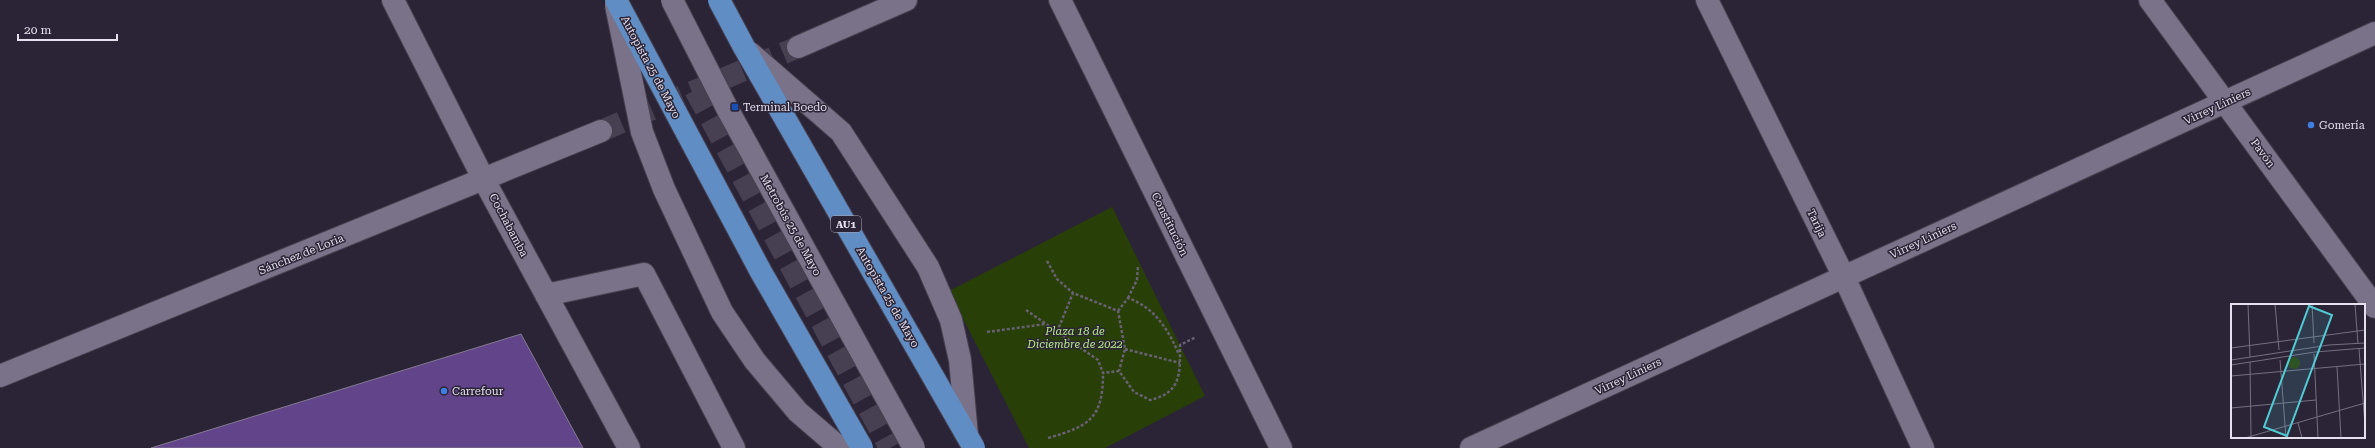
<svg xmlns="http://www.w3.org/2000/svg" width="2375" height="448" viewBox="0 0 2375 448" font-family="'Roboto Serif',serif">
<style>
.green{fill:#284007}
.building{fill:#62448b;stroke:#847c92}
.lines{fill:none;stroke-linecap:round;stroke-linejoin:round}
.minor-tunnel{stroke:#474052;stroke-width:22;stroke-dasharray:22 11;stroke-linecap:butt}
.minor-casing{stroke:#464050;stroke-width:24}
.path{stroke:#676172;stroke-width:2.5;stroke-dasharray:3 2;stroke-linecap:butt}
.minor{stroke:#7a7288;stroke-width:22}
.minor-bridge-casing{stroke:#464050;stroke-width:24;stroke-linecap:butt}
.highway-bridge-casing{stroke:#464050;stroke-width:24;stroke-linecap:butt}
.minor-bridge{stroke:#7a7288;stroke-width:22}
.highway-bridge{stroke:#5f8dc4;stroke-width:22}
.transit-dot{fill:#1a4fb4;stroke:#2b2437;stroke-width:1.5}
.shop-dot{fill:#3f7fe0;stroke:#2b2437;stroke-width:1.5}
.labels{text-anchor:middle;stroke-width:3;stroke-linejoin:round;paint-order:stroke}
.shield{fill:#2b2437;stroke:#ada8b6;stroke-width:1}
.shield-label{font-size:10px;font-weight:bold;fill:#e5e0ed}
.street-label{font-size:11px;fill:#e5e0ed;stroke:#2b2437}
.poi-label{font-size:11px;fill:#e5e0ed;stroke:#2b2437;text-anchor:start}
.park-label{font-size:11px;font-style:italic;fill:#b6eb82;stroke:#2b2437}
.inset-road{fill:none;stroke:#756f80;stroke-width:1}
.view{fill:#51ccd5;fill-opacity:0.15;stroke:#51ccd5;stroke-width:2}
.inset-edge{fill:none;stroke:#e5e0ed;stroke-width:2}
</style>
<rect width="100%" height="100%" fill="#2b2437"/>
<path class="green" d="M 1112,207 L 1205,396 L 1105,448 L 1029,448 L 949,291 Z"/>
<path class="building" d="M 521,334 L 583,448 L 151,448 Z"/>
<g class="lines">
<path class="minor-tunnel" d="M 695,90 L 890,448
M 601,131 L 798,47"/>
<defs>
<path id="minor" d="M 393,0 L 484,180 L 629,448
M 1060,0 L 1281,448
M 1707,0 L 1844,277 L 1923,448
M 2150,0 L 2375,307
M 798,47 L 906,0
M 546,295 L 644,274 L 734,448
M 0,376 L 601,131
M 1471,448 L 2375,33"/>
</defs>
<use href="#minor" class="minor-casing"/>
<path class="path" d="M 1047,261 L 1057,279 L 1073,293
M 1128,298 L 1137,280 L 1138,266
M 1026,310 L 1098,360 L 1103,373 L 1119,371 L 1134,392 L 1150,400 C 1182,393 1180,372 1180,345 L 1196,337
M 1118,311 L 1128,298 C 1154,307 1169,330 1179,355
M 987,332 L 1046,324
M 1057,332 L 1073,293 L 1118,311 L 1125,349 L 1119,371
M 1125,349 L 1180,363
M 1048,438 C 1090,426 1103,418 1103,373"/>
<use href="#minor" class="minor"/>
<defs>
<path id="minor-bridge" d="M 672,0 L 729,112 L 914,448
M 616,5 L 642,132 L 664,189 L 722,312 L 755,361 L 798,412 L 840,448
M 749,52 L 841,132 L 928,267 L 951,320 L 960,360 L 967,435"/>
<path id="highway-bridge" d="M 616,0 L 761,272 L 862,448
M 719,0 L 744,47 L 974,448"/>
</defs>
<use href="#minor-bridge" class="minor-bridge-casing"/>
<use href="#highway-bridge" class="highway-bridge-casing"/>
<use href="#minor-bridge" class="minor-bridge"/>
<use href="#highway-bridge" class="highway-bridge"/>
</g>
<rect class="transit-dot" x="731" y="103" width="8" height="8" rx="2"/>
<g class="shop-dot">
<circle cx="2311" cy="125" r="4"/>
<circle cx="444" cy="391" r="4"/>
</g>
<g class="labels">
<rect class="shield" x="831" y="216" width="30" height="16" rx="3"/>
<g class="shield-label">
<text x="846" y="228">AU1</text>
</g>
<g class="street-label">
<text transform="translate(651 67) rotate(62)" y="4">Autopista 25 de Mayo</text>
<text transform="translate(2217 106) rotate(-25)" y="4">Virrey Liniers</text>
<text transform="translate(2263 153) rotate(54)" y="4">Pavón</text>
<text transform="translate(1817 223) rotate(64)" y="4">Tarija</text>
<text transform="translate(1170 224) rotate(64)" y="4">Constitución</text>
<text transform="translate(509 225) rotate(62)" y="4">Cochabamba</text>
<text transform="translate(791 225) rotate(61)" y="4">Metrobús 25 de Mayo</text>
<text transform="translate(1923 240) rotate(-25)" y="4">Virrey Liniers</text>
<text transform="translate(301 254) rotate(-22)" y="4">Sánchez de Loria</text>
<text transform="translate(888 297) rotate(60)" y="4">Autopista 25 de Mayo</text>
<text transform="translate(1628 376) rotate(-25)" y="4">Virrey Liniers</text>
</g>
<g class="poi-label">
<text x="743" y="111">Terminal Boedo</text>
<text x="2319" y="129">Gomería</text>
<text x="452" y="395">Carrefour</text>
</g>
<g class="park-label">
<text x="1075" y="335">Plaza 18 de<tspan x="1075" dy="13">Diciembre de 2022</tspan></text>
</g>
</g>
<g transform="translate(2231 304)">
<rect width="134" height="134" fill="#2b2437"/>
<path d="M57 59a6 6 0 1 1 12 0a6 6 0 1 1-12 0Z" fill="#284007"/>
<path class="inset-road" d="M 17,0 L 19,53M 44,0 L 48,46M 81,0 L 83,39M 124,0 L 127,40M 0,44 L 134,26M 128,45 L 134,121M 83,50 L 87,134M 0,56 L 98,41 L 134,39M 49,56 L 55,134M 19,58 L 20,134M 0,61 L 84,48 L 134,44M 106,63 L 110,134M 0,72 L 134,60M 0,104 L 85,96M 67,119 L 71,134M 14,134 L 134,99"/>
<path class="view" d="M 78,2 L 101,11 L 56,132 L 33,123 Z"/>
<rect width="134" height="134" class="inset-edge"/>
</g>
<path d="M18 34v6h99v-6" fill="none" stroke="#e5e0ed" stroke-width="2"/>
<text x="24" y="34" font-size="12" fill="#e5e0ed" stroke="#2b2437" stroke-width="3" paint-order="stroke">20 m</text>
</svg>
